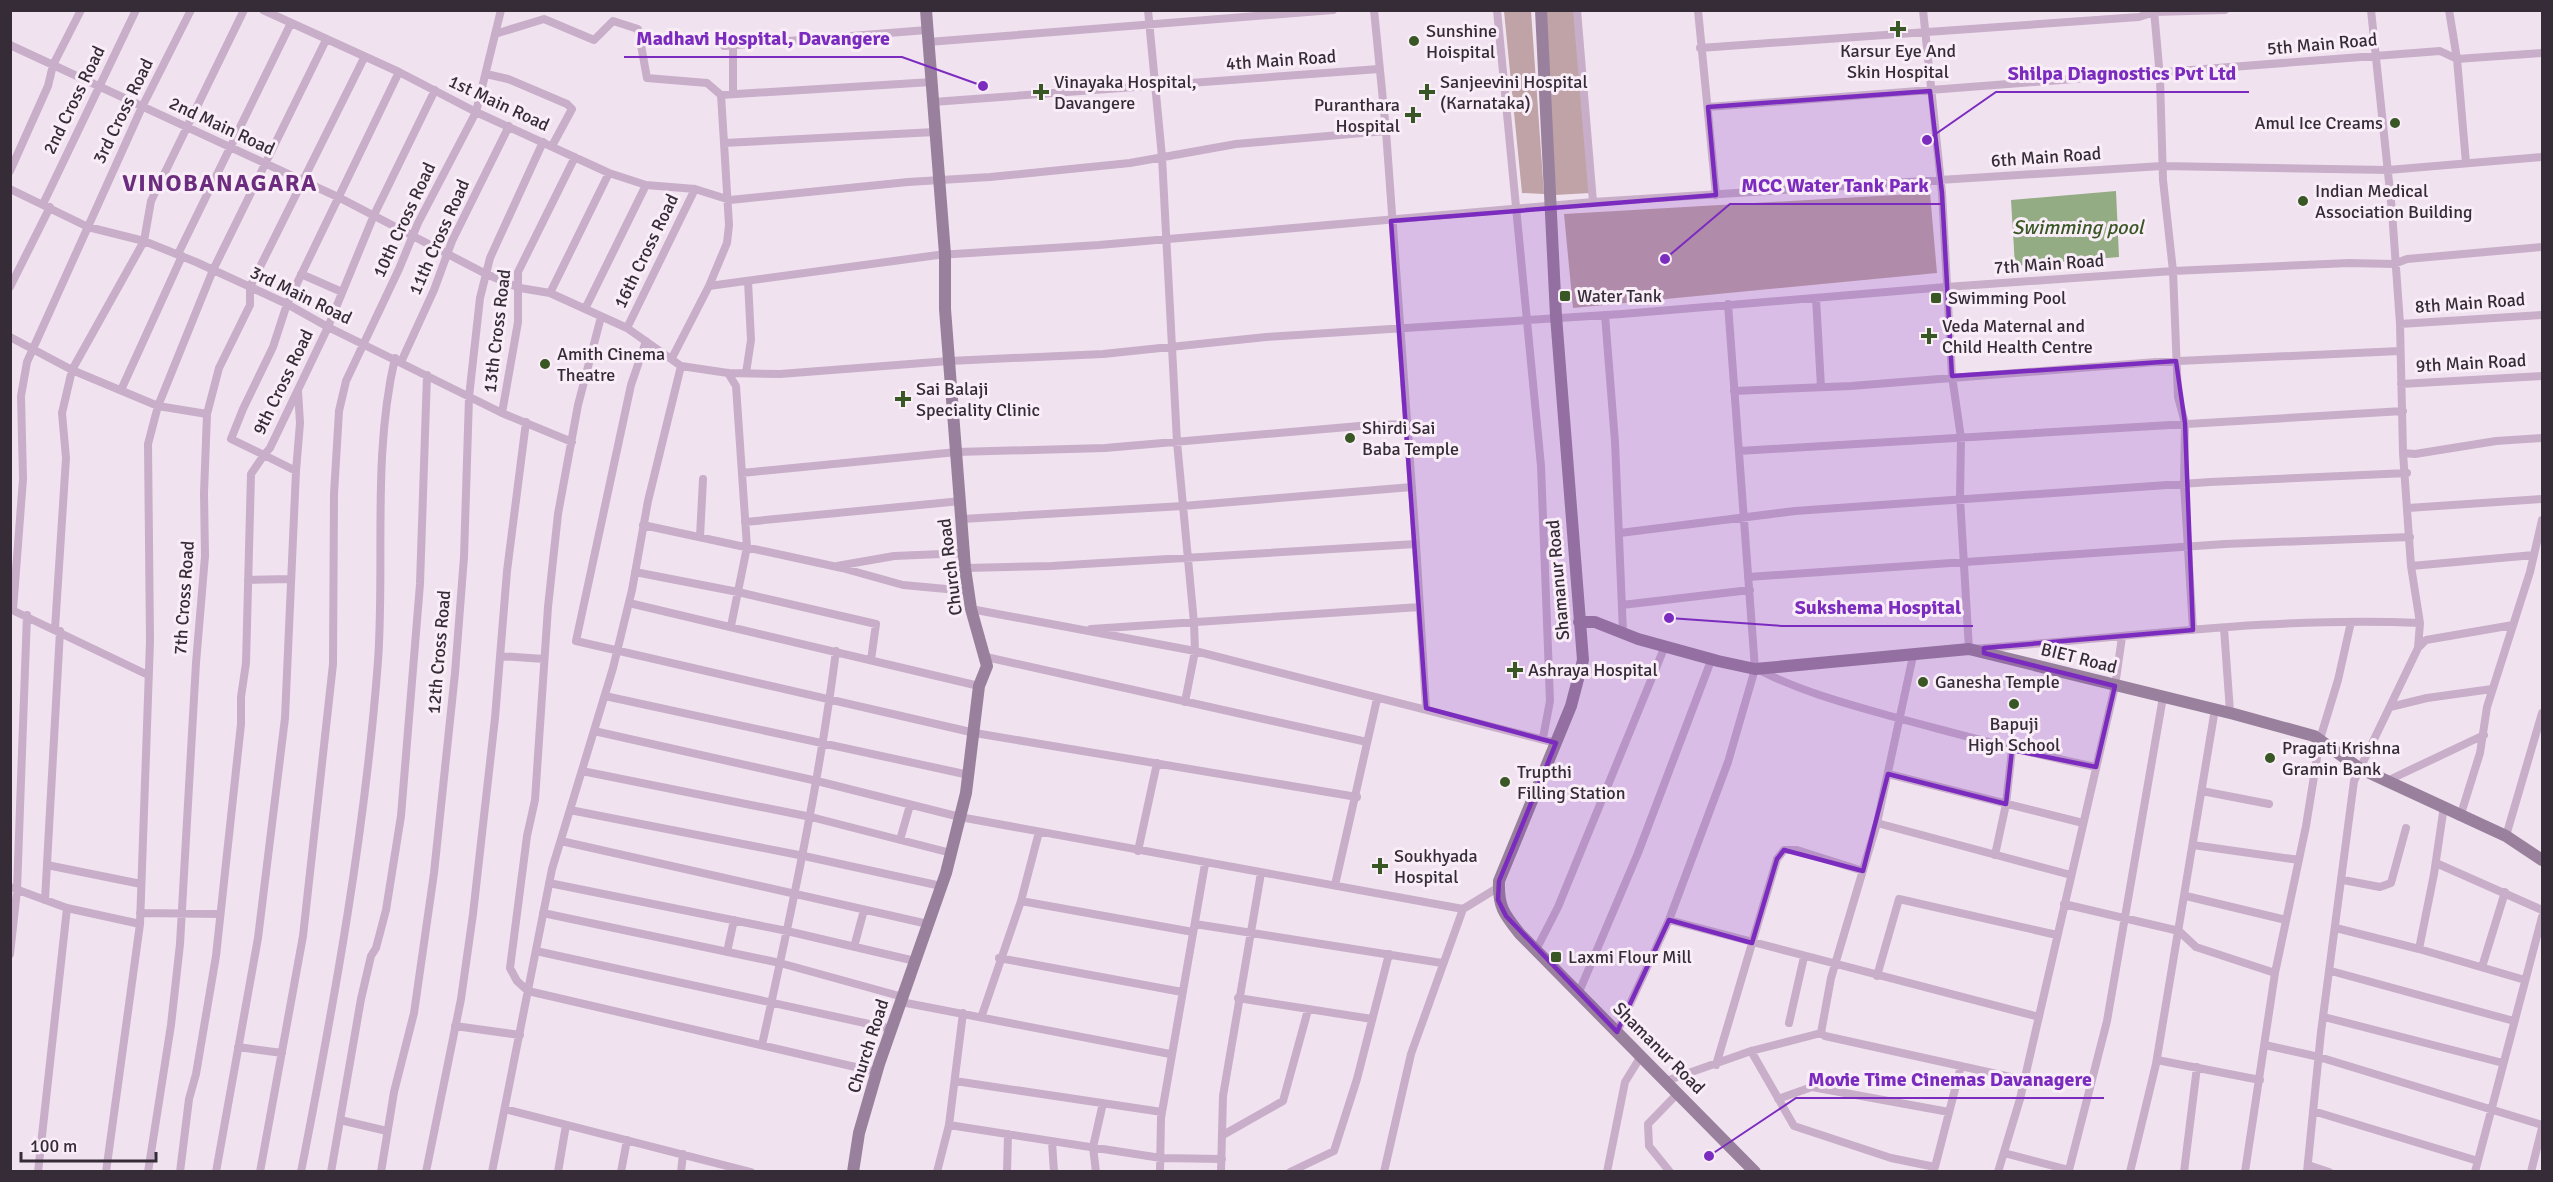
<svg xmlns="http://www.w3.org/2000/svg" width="2553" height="1182" viewBox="0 0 2553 1182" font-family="Signika,sans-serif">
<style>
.green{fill:#bfa3a6}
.water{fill:#94ac83}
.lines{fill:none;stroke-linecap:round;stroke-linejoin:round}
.street{stroke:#c8aec9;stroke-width:8}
.secondary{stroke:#99809c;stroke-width:12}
.marked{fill:#7b2cbf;fill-opacity:0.2;stroke:#7b2cbf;stroke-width:4.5;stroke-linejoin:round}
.poi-dot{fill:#395625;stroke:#f9eef8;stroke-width:2}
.labels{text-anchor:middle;stroke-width:6;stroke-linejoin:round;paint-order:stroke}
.poi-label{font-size:18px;fill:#362c38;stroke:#f9eef8;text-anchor:start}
.street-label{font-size:18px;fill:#362c38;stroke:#f9eef8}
.water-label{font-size:20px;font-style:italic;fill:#395625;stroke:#f9eef8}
.district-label{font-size:24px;font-weight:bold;letter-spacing:1.5px;fill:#6c2d7f;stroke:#f9eef8}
.leader{fill:none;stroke:#7b2cbf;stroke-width:2}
.callout-dot{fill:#7b2cbf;stroke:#f9eef8;stroke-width:2}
.callout-label{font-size:20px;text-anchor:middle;font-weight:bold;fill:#7b2cbf;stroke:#f9eef8;stroke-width:6;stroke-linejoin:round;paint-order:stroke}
</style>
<rect width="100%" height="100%" fill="#f1e2f0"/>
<path class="green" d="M 1504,11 L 1531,11 L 1544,194 L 1522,193 Z
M 1542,11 L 1574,11 L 1590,193 L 1555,195 Z
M 1930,193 L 1937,273 L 1573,308 L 1564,214 Z"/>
<path class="water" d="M 2116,191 L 2119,257 L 2015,266 L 2011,200 Z"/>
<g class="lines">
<path class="street" d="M 263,10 L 399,72 L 476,112 L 609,173 L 646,185 L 695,189 L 730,200 L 908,182 L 990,177 L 1130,163 L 1236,144 L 1386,131
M 1148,10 L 1162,157 L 1177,442 L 1194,623 L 1195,651 L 1185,702
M 1374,10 L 1386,131 L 1416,544
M 1497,10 L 1541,466 L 1550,701 L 1543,738
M 1577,10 L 1593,202
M 1698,10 L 1716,195
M 1923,10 L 1942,193 L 1952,376 L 1961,438 L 1960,498 L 1969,649 C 2118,639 2269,616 2420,623
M 2154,10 L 2160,78 L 2163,180 L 2173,271 L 2178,397 L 2185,423 L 2184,484 L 2193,630
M 2449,10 L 2457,59 L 2466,163
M 495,34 L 544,19 L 594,40 L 613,21 L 638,29 L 647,78 L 707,83 L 721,95
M 928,42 L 1333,10
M 10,45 L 340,198 L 486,274 L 520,288 L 550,293 L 627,328 L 681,366 L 728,373 L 780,374 L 949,361 L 1103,354 L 1266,337 L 1622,314 L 1946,287 L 2173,271 L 2349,263 L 2394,264 L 2407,259 L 2542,247
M 724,46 L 927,30
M 1700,48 L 2139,17 L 2154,12 L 2225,10
M 399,72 L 287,304 L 273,347 L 243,409 L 231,439 L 264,455 L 270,448 L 328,327 L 374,215 L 435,90
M 486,74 L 508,79 L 567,104 L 572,109 L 552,146
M 733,94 L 733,46
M 933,102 L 1379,69
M 1708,107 L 2440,51 L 2457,59 L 2542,53
M 935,132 L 724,143 L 729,225 L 727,243 L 709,286 L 938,255 L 1099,245 L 1593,202 L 2162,166 L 2388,170 L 2542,157
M 724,143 L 721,95 L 932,82
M 10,171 L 48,86 L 53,65 L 81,10
M 10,189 L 88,227 L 144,241 L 196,262 L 287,304 L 328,327 L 502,413 L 572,442
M 43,204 L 136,10
M 178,254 L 291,23
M 301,274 L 342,292
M 10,287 L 50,207
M 550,293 L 609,173
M 1816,298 L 1821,387
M 585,309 L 646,185
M 1605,315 L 1615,442 L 1623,632
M 601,317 L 578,405 L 558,514 L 548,607 L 535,800 L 527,836 L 510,968 L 517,981 L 528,991 L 877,1072
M 2400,324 L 2542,315
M 627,328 L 695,189
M 10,337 L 72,370 L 158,406 L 207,414
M 646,341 L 631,385 L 576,641 L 975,733 L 1357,797
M 672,358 L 709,286
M 401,362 L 434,290 L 452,241 L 509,126
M 728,373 L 736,386 L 747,547 L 731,626
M 746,373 L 751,340 L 748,281
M 2401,384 L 2542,376
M 121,390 L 182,256
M 1734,391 L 1851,386 L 2156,362 L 2400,351
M 502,413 L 518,322 L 518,272 L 575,157
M 1739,451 L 2403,411
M 2403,453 L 2415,454 L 2496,441 L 2542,438
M 296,471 L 300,423 L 298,391
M 742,473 L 957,452 L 1105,448 L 1371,425 L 1407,424
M 2408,508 L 2542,499
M 962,519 L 1183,506 L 1412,487
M 745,522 L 961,501
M 643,525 L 842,568 L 903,585 L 968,591
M 1620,533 L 1795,511 L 2210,482 L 2407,473
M 700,537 L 703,479
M 837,566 L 894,556 L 966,553
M 2411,566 L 2534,555
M 965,568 L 1051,566 L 1416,544 L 1426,708
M 635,572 L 738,592 L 876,624 L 871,660
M 1748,577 L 2225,544 L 2410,537
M 248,580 L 291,579
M 629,603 L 979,686
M 1622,605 L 1750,590
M 10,609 L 148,675
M 971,609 L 1195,651 L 1556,743
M 13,610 L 23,479 L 21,396 L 27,362 L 142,107 L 191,10
M 2224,628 L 2230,712
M 55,629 L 66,458 L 62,413 L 72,370 L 144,241 L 151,201 L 244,10
M 1091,629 L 1420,607
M 2418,648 L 2426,640 L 2513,625
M 500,656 L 544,659
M 986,657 L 1367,742
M 1759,670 C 1804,693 1852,705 1901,719 C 1966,736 2030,754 2096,767
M 605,696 L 969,775
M 2390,707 L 2427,698 L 2492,689
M 594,731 L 817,781 L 960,817 L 1463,909
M 582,771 L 811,817 L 951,853
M 1888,774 L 2083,823
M 2389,780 L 2484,735
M 2202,791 L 2269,804
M 570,810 L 804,856 L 941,886
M 2460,817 L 2480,753 L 2487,707 L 2530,572 L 2542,520
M 1877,823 L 2071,875
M 2506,836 L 2542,713
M 900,840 L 910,805
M 561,841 L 928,924
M 2193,845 L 2299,860
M 1138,851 L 1157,763
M 1995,855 L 2006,804 L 2012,750
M 2436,863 L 2542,910
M 47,865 L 141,884
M 2343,880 L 2380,887 L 2391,883 L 2406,828
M 549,883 L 787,931 L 915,961
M 1335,885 L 1377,699
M 10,887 L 67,908 L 140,924
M 2186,896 L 2286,920
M 45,900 L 60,631
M 1021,901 L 1193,932
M 2064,904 L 2179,931 L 2196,947 L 2275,973
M 140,913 L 220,914
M 543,913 L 780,963 L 903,997
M 1669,920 L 2039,1017
M 1195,924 L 1442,963
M 2336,928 L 2419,949 L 2434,874 L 2444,806
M 854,947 L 864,910
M 2419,949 L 2525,980
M 1536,950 L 1558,907 L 1665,646
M 536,951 L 892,1029
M 727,952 L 734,920
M 10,954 L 17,890 L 27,615
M 999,958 L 1182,992
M 2482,967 L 2505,892
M 2331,971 L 2514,1021
M 1877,976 L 1899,899 L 2057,935
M 1579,992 L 1638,853 L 1712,658
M 1238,998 L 1372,1019
M 901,1002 L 1170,1054
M 982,1015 L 1021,901 L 1039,832
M 2324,1017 L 2503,1063
M 1789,1023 L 1804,957
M 455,1026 L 520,1035
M 1617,1032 L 1669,920 L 1728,762 L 1755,669 L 1728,304
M 1821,1033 L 1825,1036 L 2024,1080
M 762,1045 C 791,914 819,784 836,651
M 2265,1045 L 2319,1057 L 2542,1125
M 238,1047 L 282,1053
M 1751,1051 L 1794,1126 L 1891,1158 L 1935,1167 L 1961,1066
M 2157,1060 L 2260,1080
M 1716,1065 L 1777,859 L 1784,850 L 1797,850 L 1863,871
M 955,1081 L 1162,1112
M 1666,1081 L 1751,1051 L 1821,1033 L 1831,978 L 1877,823 L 1913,656
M 1778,1099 L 1812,1087 L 1949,1112
M 505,1109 L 751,1172
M 2313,1111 L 2478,1161
M 340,1120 L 387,1131
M 949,1125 L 1161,1158 L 1222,1159
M 1223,1135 L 1283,1101 L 1308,1010
M 1052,1142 L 1054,1172
M 2004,1153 L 2069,1170 L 2107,1021 L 2163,697
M 2308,1165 L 2329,1172
M 38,1172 L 67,908
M 106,1172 L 140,924 L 150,641 L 148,444 L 158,406 L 213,270 L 326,40
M 148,1172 L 171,1025 L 180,944 L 196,663 L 205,556 L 204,493 L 207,414 L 219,368 L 250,305 L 250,287 L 364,58
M 180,1172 L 189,1099 L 196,1074 L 216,956 L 241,724 L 241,697 L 246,663 L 251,474 L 264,455 L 296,471 L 285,718 L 258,938 L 216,1172
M 260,1172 L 303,936 L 333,664 L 334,494 L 339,411 L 346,381 L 399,269 L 418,223 L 476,112 L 501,10
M 301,1172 C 334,1003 365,833 378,661 C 385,561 372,457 395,358
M 331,1172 L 361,999 L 371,956 L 376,948 L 386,910 L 401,816 L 420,584 L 427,375
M 381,1172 L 394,1092 L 414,1013 L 434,873 L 455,673 L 464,557 L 469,397 L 480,298 L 490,258 L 543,142
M 426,1172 L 461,999 L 473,914 L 495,718 L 507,571 L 526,422
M 492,1172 L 552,869 L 613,668 L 632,590 L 648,501 L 681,366
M 558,1172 L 566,1125
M 621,1172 L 627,1140
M 681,1172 L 683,1154
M 937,1172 L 949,1125 L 963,1013
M 1007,1172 L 1008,1134
M 1096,1172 L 1093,1147 L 1103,1103
M 1160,1172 L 1161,1118 L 1205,864
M 1221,1172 L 1223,1096 L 1261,873
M 1290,1172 L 1334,1151 L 1357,1079 L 1389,954
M 1384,1172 L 1411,1054 L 1463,909 L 1499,887
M 1607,1172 L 1625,1082 L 1641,1056
M 1670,1172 L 1649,1146 L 1648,1124 L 1678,1093
M 1998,1172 L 2020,1099 L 2115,686 L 2122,637
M 2130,1172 L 2156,1064 L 2215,709
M 2184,1172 L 2197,1067
M 2245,1172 L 2275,973 L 2306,826 L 2320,739 L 2338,680 L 2351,622
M 2307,1172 L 2321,1032 L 2354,781 L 2418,648 L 2420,623 L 2411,566 L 2403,453 L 2400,324 L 2392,211 L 2371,10
M 2475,1172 L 2542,917
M 2531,1172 L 2542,1128"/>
<path class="secondary" d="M 1541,10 L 1556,316 L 1583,660 L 1571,706 L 1499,881 C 1498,907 1504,914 1520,934 L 1755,1172
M 1579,622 L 1595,622 L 1638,639 L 1718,661 L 1755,669 L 1969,649 L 2234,714 L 2314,736 L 2359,768 L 2506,836 L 2542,860
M 853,1172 L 859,1133 L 879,1064 L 946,873 L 966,793 L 979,686 L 987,666 L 971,609 L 965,568 L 945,309 L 945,254 L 926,10"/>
</g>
<path class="marked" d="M 1930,91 L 1942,193 L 1952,376 L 2176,361 L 2185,423 L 2193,630 L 1984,648 L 1984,653 L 2115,686 L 2096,767 L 2012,750 L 2006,804 L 1888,774 L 1863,871 L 1784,850 L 1777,859 L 1752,943 L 1669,920 L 1617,1032 L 1506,916 L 1498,900 L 1499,881 L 1556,743 L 1426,708 L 1391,221 L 1716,195 L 1708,107 Z"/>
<g class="poi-dot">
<path d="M1895 20h6v6h6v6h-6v6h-6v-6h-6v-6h6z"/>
<circle cx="1414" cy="41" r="6"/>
<path d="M1038 83h6v6h6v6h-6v6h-6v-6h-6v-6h6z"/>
<path d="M1424 83h6v6h6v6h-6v6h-6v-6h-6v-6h6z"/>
<path d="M1410 106h6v6h6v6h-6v6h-6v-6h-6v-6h6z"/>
<circle cx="2395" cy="123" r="6"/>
<circle cx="2303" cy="201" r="6"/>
<rect x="1559" y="290" width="12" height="12" rx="3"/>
<rect x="1930" y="292" width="12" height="12" rx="3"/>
<path d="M1926 327h6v6h6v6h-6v6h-6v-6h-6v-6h6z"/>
<circle cx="545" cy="364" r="6"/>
<path d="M900 390h6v6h6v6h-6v6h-6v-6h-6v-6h6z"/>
<circle cx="1350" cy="438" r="6"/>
<path d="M1512 661h6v6h6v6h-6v6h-6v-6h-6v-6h6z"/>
<circle cx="1923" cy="682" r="6"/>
<circle cx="2014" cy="704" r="6"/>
<circle cx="2270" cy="758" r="6"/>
<circle cx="1505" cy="782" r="6"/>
<path d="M1377 857h6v6h6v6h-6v6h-6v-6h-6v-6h6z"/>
<rect x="1550" y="951" width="12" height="12" rx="3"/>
</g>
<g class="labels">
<g class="poi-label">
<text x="1426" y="37">Sunshine<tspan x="1426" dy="21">Hoispital</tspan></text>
<text x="1898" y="57" text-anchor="middle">Karsur Eye And<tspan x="1898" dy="21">Skin Hospital</tspan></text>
<text x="1054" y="88">Vinayaka Hospital,<tspan x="1054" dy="21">Davangere</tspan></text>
<text x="1440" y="88">Sanjeevini Hospital<tspan x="1440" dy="21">(Karnataka)</tspan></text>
<text x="1400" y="111" text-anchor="end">Puranthara<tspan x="1400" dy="21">Hospital</tspan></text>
<text x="2383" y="129" text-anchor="end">Amul Ice Creams</text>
<text x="2315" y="197">Indian Medical<tspan x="2315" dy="21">Association Building</tspan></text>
<text x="1577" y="302">Water Tank</text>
<text x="1948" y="304">Swimming Pool</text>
<text x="1942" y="332">Veda Maternal and<tspan x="1942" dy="21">Child Health Centre</tspan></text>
<text x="557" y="360">Amith Cinema<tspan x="557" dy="21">Theatre</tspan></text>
<text x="916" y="395">Sai Balaji<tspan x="916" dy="21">Speciality Clinic</tspan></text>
<text x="1362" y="434">Shirdi Sai<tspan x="1362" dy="21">Baba Temple</tspan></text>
<text x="1528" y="676">Ashraya Hospital</text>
<text x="1935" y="688">Ganesha Temple</text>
<text x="2014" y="730" text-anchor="middle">Bapuji<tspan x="2014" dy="21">High School</tspan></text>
<text x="2282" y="754">Pragati Krishna<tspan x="2282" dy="21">Gramin Bank</tspan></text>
<text x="1517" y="778">Trupthi<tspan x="1517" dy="21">Filling Station</tspan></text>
<text x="1394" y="862">Soukhyada<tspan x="1394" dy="21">Hospital</tspan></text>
<text x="1568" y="963">Laxmi Flour Mill</text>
</g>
<g class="street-label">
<text transform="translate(2322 44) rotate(-5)" y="6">5th Main Road</text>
<text transform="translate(1281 60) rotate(-4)" y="6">4th Main Road</text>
<text transform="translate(74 100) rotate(-64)" y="6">2nd Cross Road</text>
<text transform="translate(499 103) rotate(25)" y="6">1st Main Road</text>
<text transform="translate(123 111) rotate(-64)" y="6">3rd Cross Road</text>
<text transform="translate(222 126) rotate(25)" y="6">2nd Main Road</text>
<text transform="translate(2046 157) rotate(-4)" y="6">6th Main Road</text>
<text transform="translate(404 220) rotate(-65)" y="6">10th Cross Road</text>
<text transform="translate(439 237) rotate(-66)" y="6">11th Cross Road</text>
<text transform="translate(646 251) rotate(-64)" y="6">16th Cross Road</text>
<text transform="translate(2049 264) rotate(-4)" y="6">7th Main Road</text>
<text transform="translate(301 295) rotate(26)" y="6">3rd Main Road</text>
<text transform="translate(2470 303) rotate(-4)" y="6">8th Main Road</text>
<text transform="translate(497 331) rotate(-83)" y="6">13th Cross Road</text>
<text transform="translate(2471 363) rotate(-3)" y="6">9th Main Road</text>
<text transform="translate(283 382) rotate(-64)" y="6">9th Cross Road</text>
<text transform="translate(950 567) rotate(-97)" y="6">Church Road</text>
<text transform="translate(1558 580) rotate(-95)" y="6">Shamanur Road</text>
<text transform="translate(184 598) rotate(-86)" y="6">7th Cross Road</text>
<text transform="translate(439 652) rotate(-85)" y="6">12th Cross Road</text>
<text transform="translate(2079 658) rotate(14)" y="6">BIET Road</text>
<text transform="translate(868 1046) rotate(-72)" y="6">Church Road</text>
<text transform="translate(1659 1048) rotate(45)" y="6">Shamanur Road</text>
</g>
<g class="water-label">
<text x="2078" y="234">Swimming pool</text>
</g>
<g class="district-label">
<text x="220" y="191">VINOBANAGARA</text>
</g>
</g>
<path class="leader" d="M983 86L902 57H624M1927 140L1996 92H2249M1665 259L1730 204H1941M1669 618L1782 626H1973M1709 1156L1796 1098H2104"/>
<g class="callout-dot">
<circle cx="983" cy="86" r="6"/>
<circle cx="1927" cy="140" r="6"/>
<circle cx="1665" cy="259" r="6"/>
<circle cx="1669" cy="618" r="6"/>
<circle cx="1709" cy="1156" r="6"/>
</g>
<g class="callout-label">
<text x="763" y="45">Madhavi Hospital, Davangere</text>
<text x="2122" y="80">Shilpa Diagnostics Pvt Ltd</text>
<text x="1835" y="192">MCC Water Tank Park</text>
<text x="1878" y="614">Sukshema Hospital</text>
<text x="1950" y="1086">Movie Time Cinemas Davanagere</text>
</g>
<rect width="2553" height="1182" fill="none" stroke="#362c38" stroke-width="24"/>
<path d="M21 1152v9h135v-9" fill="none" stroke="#362c38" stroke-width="3"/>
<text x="30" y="1152" font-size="18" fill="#362c38" stroke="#f9eef8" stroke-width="4.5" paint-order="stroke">100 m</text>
</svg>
